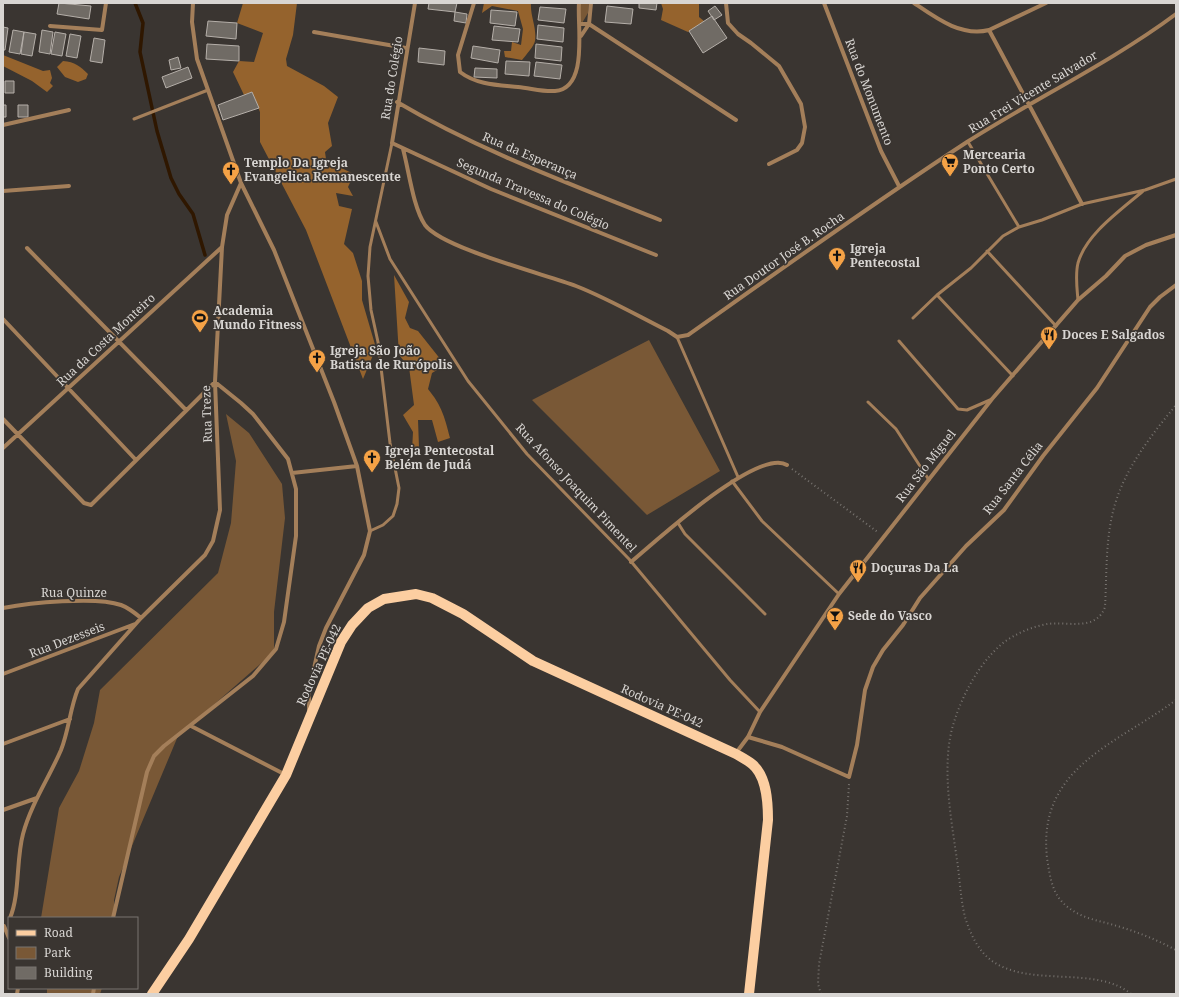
<svg xmlns="http://www.w3.org/2000/svg" width="1179" height="997" viewBox="0 0 1179 997" font-family="'Noto Serif',serif">
<style>
.green{fill:#795836}
.forest{fill:#95632d}
.lines{fill:none;stroke-linecap:round;stroke-linejoin:round}
.stream{stroke:#2f1700;stroke-width:3.5}
.building{fill:#706b65;stroke:#b5afa9}
.path{stroke:#77736f;stroke-width:2;stroke-dasharray:1 3;stroke-linecap:butt}
.lane{stroke:#a47f5a;stroke-width:3}
.street{stroke:#a47f5a;stroke-width:4}
.primary{stroke:#fccea1;stroke-width:10}
.labels{text-anchor:middle;stroke-width:3.5;stroke-linejoin:round;paint-order:stroke}
.street-label{font-size:12px;fill:#d8d5d2;stroke:#3a3531}
.poi-label{font-size:12px;font-weight:bold;fill:#d8d5d2;stroke:#3a3531;text-anchor:start}
</style>
<rect width="100%" height="100%" fill="#3a3531"/>
<path class="green" d="M 580,3 L 589,3 L 588,13 L 582,23 L 579,18 Z
M 649,340 L 720,471 L 647,515 L 532,400 Z
M 226,414 L 249,433 L 282,484 L 285,518 L 274,612 L 274,652 L 178,736 L 119,877 L 114,900 L 114,918 L 41,918 L 59,808 L 79,771 L 94,723 L 100,690 L 218,573 L 231,523 L 236,461 Z
M 47,988 L 102,988 L 100,994 L 47,994 Z"/>
<path class="forest" d="M 243,3 L 297,3 L 293,35 L 286,59 L 287,66 L 324,86 L 338,97 L 328,123 L 332,146 L 325,152 L 327,166 L 337,166 L 354,174 L 348,187 L 353,196 L 336,193 L 339,206 L 352,209 L 344,244 L 353,253 L 362,281 L 362,300 L 376,348 L 363,379 L 306,230 L 260,142 L 260,112 L 252,92 L 244,95 L 233,72 L 239,61 L 254,62 L 263,33 L 237,23 Z
M 484,3 L 531,3 C 530,16 537,28 535,41 C 534,46 526,55 522,60 L 505,57 L 504,51 L 511,51 L 512,42 L 521,45 L 523,29 L 518,11 L 492,6 L 482,13 Z
M 661,3 L 699,3 L 699,17 L 704,21 L 688,32 L 661,20 L 663,9 Z
M 3,55 L 43,71 L 50,70 L 52,78 L 50,83 L 53,86 L 47,92 L 32,81 L 3,66 Z
M 63,61 C 75,62 80,66 88,74 L 86,79 L 78,82 L 65,77 L 57,67 Z
M 394,275 L 409,302 L 405,318 L 410,328 L 418,331 L 445,365 L 432,373 L 428,389 C 442,406 445,418 450,438 L 438,442 L 432,420 L 418,420 L 419,447 L 412,451 L 413,432 L 403,415 L 414,405 L 409,367 L 399,355 Z"/>
<g class="lines">
<path class="stream" d="M 135,3 L 143,23 L 140,52 L 157,131 L 171,178 L 179,194 L 193,214 L 205,255"/>
</g>
<path class="building" d="M 59,3 L 91,6 L 89,19 L 57,14 Z
M 429,3 L 457,3 L 455,12 L 428,9 Z
M 639,3 L 657,3 L 656,10 L 639,8 Z
M 607,6 L 633,9 L 631,24 L 605,22 Z
M 715,6 L 722,15 L 714,20 L 708,11 Z
M 540,7 L 566,9 L 564,23 L 538,20 Z
M 491,10 L 517,12 L 515,26 L 490,23 Z
M 455,12 L 467,14 L 466,23 L 454,21 Z
M 712,16 L 727,38 L 703,53 L 689,31 Z
M 208,21 L 237,23 L 236,39 L 206,36 Z
M 538,25 L 564,28 L 563,42 L 537,39 Z
M 494,26 L 520,29 L 518,42 L 492,40 Z
M 3,27 L 8,28 L 5,50 L 3,50 Z
M 13,30 L 24,32 L 20,54 L 9,52 Z
M 42,30 L 53,32 L 50,54 L 39,52 Z
M 24,32 L 36,34 L 32,56 L 21,54 Z
M 55,32 L 66,34 L 62,56 L 51,54 Z
M 70,34 L 81,36 L 77,58 L 66,56 Z
M 94,38 L 105,40 L 102,63 L 90,61 Z
M 207,44 L 239,46 L 239,61 L 206,59 Z
M 536,44 L 562,47 L 561,61 L 535,58 Z
M 473,46 L 500,50 L 498,63 L 471,58 Z
M 419,48 L 445,51 L 444,65 L 418,62 Z
M 178,57 L 181,68 L 171,70 L 169,60 Z
M 506,61 L 530,62 L 529,76 L 505,74 Z
M 536,62 L 562,65 L 560,79 L 534,76 Z
M 188,67 L 192,78 L 166,88 L 162,77 Z
M 475,68 L 497,69 L 497,78 L 474,77 Z
M 5,81 L 14,81 L 14,93 L 5,93 Z
M 252,92 L 259,108 L 223,120 L 218,105 Z
M 3,105 L 6,105 L 6,117 L 3,117 Z
M 18,105 L 28,105 L 28,117 L 18,117 Z"/>
<g class="lines">
<path class="path" d="M 792,469 L 879,533
M 1176,700 C 1117,744 1037,767 1047,858 C 1050,877 1052,896 1069,908 C 1083,919 1101,921 1117,926 C 1138,932 1157,940 1176,950
M 821,994 L 818,984 L 819,964 L 847,816 L 849,784
M 1131,994 C 1096,965 1031,988 992,961 C 978,951 970,933 965,917 C 961,901 960,883 958,867 C 952,823 940,765 954,722 C 963,694 979,663 1003,643 C 1015,634 1031,627 1047,624 C 1067,621 1096,632 1105,607 C 1107,572 1105,535 1116,501 C 1127,466 1153,433 1176,405"/>
<path class="lane" d="M 134,119 L 208,90
M 968,142 L 1019,227
M 376,222 L 390,259 L 468,381 L 527,454 L 629,559 L 730,680 L 760,712
M 987,251 L 1056,326
M 937,295 L 1013,376
M 1078,300 C 1077,288 1075,275 1078,263 C 1086,234 1121,210 1143,191
M 913,318 L 937,295 L 971,268 L 1003,236 L 1019,227 L 1042,220 L 1082,204 L 1145,190 L 1176,179
M 677,337 L 738,477
M 899,341 L 958,409 L 967,410 L 990,400
M 868,402 L 896,429 L 929,480
M 732,481 L 762,521 L 839,594
M 678,523 L 685,534 L 765,614
M 370,531 L 383,525 L 393,516 L 397,504 L 399,488 L 390,443 L 378,342 L 371,310 L 368,276 L 370,247 L 392,143"/>
<path class="street" d="M 193,3 L 192,22 L 197,59 L 241,183 L 274,250 L 334,402 L 357,466 L 370,531 L 364,555 L 326,628 L 319,646 L 309,691 L 309,710
M 415,3 L 392,143 L 491,189 L 656,255
M 474,3 L 458,55 L 460,72 C 477,85 498,85 518,87 C 530,88 543,92 555,91 C 589,88 577,26 579,3
M 726,3 L 728,23 L 738,34 L 751,43 L 779,66 L 801,104 L 805,127 L 802,143 L 797,150 L 769,164
M 824,3 L 881,151 L 899,186
M 914,3 C 936,18 961,37 989,30 L 1046,3
M 579,24 L 589,24 L 736,120
M 50,26 L 102,30 L 106,3
M 989,30 L 1082,204
M 314,32 L 406,48
M 581,36 L 589,24 L 591,3
M 397,102 C 480,151 571,184 660,220
M 3,125 L 69,110
M 403,149 C 409,171 413,207 425,225 C 442,248 544,274 576,286 C 607,298 638,316 668,331 L 677,337 L 688,335 C 780,270 872,204 967,142 C 1036,98 1110,63 1176,14
M 3,191 L 69,186
M 27,248 L 186,410
M 3,319 L 136,460
M 3,419 L 84,503 L 91,505 L 215,382 L 241,403 L 253,414 L 288,459 L 296,489 L 296,536 L 284,622 L 276,649 L 253,676 L 164,746 L 154,756 L 147,772 L 113,918
M 3,448 L 222,247
M 292,473 L 357,466
M 631,562 C 655,542 758,447 787,465
M 3,608 C 29,603 96,596 121,605 C 129,608 135,613 141,618
M 3,674 L 135,624
M 191,726 L 286,775
M 748,737 L 782,747 L 849,777 L 857,745 L 865,690 L 873,667 L 883,650 L 903,625 L 920,598 L 966,546 L 1004,510 L 1043,456 L 1097,388 L 1150,307 L 1160,297 L 1176,285
M 3,744 L 70,719
M 736,753 L 748,737 L 760,712 L 839,594 L 992,399 L 1078,300 L 1106,276 L 1125,256 L 1146,245 L 1176,235
M 3,810 L 37,798
M 10,918 C 20,894 16,860 23,834 C 31,804 49,778 61,750 C 69,730 70,708 78,689 L 141,618 L 205,555 L 213,541 L 220,510 L 215,382 L 222,247 L 227,215 L 241,183
M 4,926 L 9,938
M 17,994 L 18,988
M 93,994 L 94,988"/>
<path class="primary" d="M 152,994 L 189,939 L 286,775 L 341,642 L 352,625 L 368,608 L 384,599 L 416,594 L 432,598 L 463,614 L 533,661 L 736,754 C 741,757 747,760 752,764 C 767,776 768,803 768,820 L 749,994"/>
</g>
<defs>
<symbol id="supermarket-pin" viewBox="-11 -11 22 30"><path d="M0 17L-7.5 6A9.5 9.5 0 1 1 7.5 6Z" fill="#f5a246" stroke="#3a3531"/><path d="M-6-5.5h2.5l.6 2H6L4.5 2H-2.5L-4.4-4H-6ZM-1.5 3.2a1.3 1.3 0 1 0 .1 0ZM3 3.2a1.3 1.3 0 1 0 .1 0Z" fill="#111"/></symbol>
<symbol id="church-pin" viewBox="-11 -11 22 30"><path d="M0 17L-7.5 6A9.5 9.5 0 1 1 7.5 6Z" fill="#f5a246" stroke="#3a3531"/><path d="M-1.2-6h2.4v3.5h3.3v2.4h-3.3V6h-2.4V-.1h-3.3v-2.4h3.3Z" fill="#111"/></symbol>
<symbol id="stadium-pin" viewBox="-11 -11 22 30"><path d="M0 17L-7.5 6A9.5 9.5 0 1 1 7.5 6Z" fill="#f5a246" stroke="#3a3531"/><path d="M0-5a6.5 5 0 1 0 0 10a6.5 5 0 1 0 0-10ZM-3.5-1.8h7v3.6h-7Z" fill="#111"/></symbol>
<symbol id="restaurant-pin" viewBox="-11 -11 22 30"><path d="M0 17L-7.5 6A9.5 9.5 0 1 1 7.5 6Z" fill="#f5a246" stroke="#3a3531"/><path d="M-5-6h1v4h1v-4h1v4h1v-4h1v5L-1.5 .5V6h-2V.5L-5-1ZM5-6V6H3V1.5H1.5Q1.5-4 5-6Z" fill="#111"/></symbol>
<symbol id="bar-pin" viewBox="-11 -11 22 30"><path d="M0 17L-7.5 6A9.5 9.5 0 1 1 7.5 6Z" fill="#f5a246" stroke="#3a3531"/><path d="M-6-5H6L.8 .8V4.5H3.5V6h-7V4.5H-.8V.8Z" fill="#111"/></symbol>
</defs>
<g fill-rule="evenodd">
<use href="#supermarket-pin" x="940" y="152" width="20" height="27"/>
<use href="#church-pin" x="221" y="160" width="20" height="27"/>
<use href="#church-pin" x="827" y="246" width="20" height="27"/>
<use href="#stadium-pin" x="190" y="308" width="20" height="27"/>
<use href="#restaurant-pin" x="1039" y="325" width="20" height="27"/>
<use href="#church-pin" x="307" y="348" width="20" height="27"/>
<use href="#church-pin" x="362" y="448" width="20" height="27"/>
<use href="#restaurant-pin" x="848" y="558" width="20" height="27"/>
<use href="#bar-pin" x="825" y="606" width="20" height="27"/>
</g>
<g class="labels">
<g class="street-label">
<text transform="translate(392 78) rotate(-81)" y="4">Rua do Colégio</text>
<text transform="translate(869 92) rotate(69)" y="4">Rua do Monumento</text>
<text transform="translate(1033 92) rotate(-31)" y="4">Rua Frei Vicente Salvador</text>
<text transform="translate(530 156) rotate(23)" y="4">Rua da Esperança</text>
<text transform="translate(533 194) rotate(23)" y="4">Segunda Travessa do Colégio</text>
<text transform="translate(784 256) rotate(-35)" y="4">Rua Doutor José B. Rocha</text>
<text transform="translate(106 340) rotate(-43)" y="4">Rua da Costa Monteiro</text>
<text transform="translate(207 414) rotate(-92)" y="4">Rua Treze</text>
<text transform="translate(926 466) rotate(-52)" y="4">Rua São Miguel</text>
<text transform="translate(1013 478) rotate(-52)" y="4">Rua Santa Célia</text>
<text transform="translate(576 488) rotate(47)" y="4">Rua Afonso Joaquim Pimentel</text>
<text x="74" y="597">Rua Quinze</text>
<text transform="translate(67 640) rotate(-21)" y="4">Rua Dezesseis</text>
<text transform="translate(319 665) rotate(-65)" y="4">Rodovia PE-042</text>
<text transform="translate(662 706) rotate(24)" y="4">Rodovia PE-042</text>
</g>
<g class="poi-label">
<text x="963" y="159">Mercearia<tspan x="963" dy="14">Ponto Certo</tspan></text>
<text x="244" y="167">Templo Da Igreja<tspan x="244" dy="14">Evangelica Remanescente</tspan></text>
<text x="850" y="253">Igreja<tspan x="850" dy="14">Pentecostal</tspan></text>
<text x="213" y="315">Academia<tspan x="213" dy="14">Mundo Fitness</tspan></text>
<text x="1062" y="339">Doces E Salgados</text>
<text x="330" y="355">Igreja São João<tspan x="330" dy="14">Batista de Rurópolis</tspan></text>
<text x="385" y="455">Igreja Pentecostal<tspan x="385" dy="14">Belém de Judá</tspan></text>
<text x="871" y="572">Doçuras Da La</text>
<text x="848" y="620">Sede do Vasco</text>
</g>
</g>
<rect width="1179" height="997" fill="none" stroke="#d8d5d2" stroke-width="8"/>
<rect x="8" y="917" width="130" height="72" fill="#3a3531" stroke="#797571"/>
<rect x="16" y="930" width="20" height="6" fill="#fccea1" stroke="#797571"/>
<text x="44" y="937" font-size="12" fill="#d8d5d2">Road</text>
<rect x="16" y="947" width="20" height="12" fill="#795836" stroke="#797571"/>
<text x="44" y="957" font-size="12" fill="#d8d5d2">Park</text>
<rect x="16" y="967" width="20" height="12" fill="#706b65" stroke="#797571"/>
<text x="44" y="977" font-size="12" fill="#d8d5d2">Building</text>
</svg>
